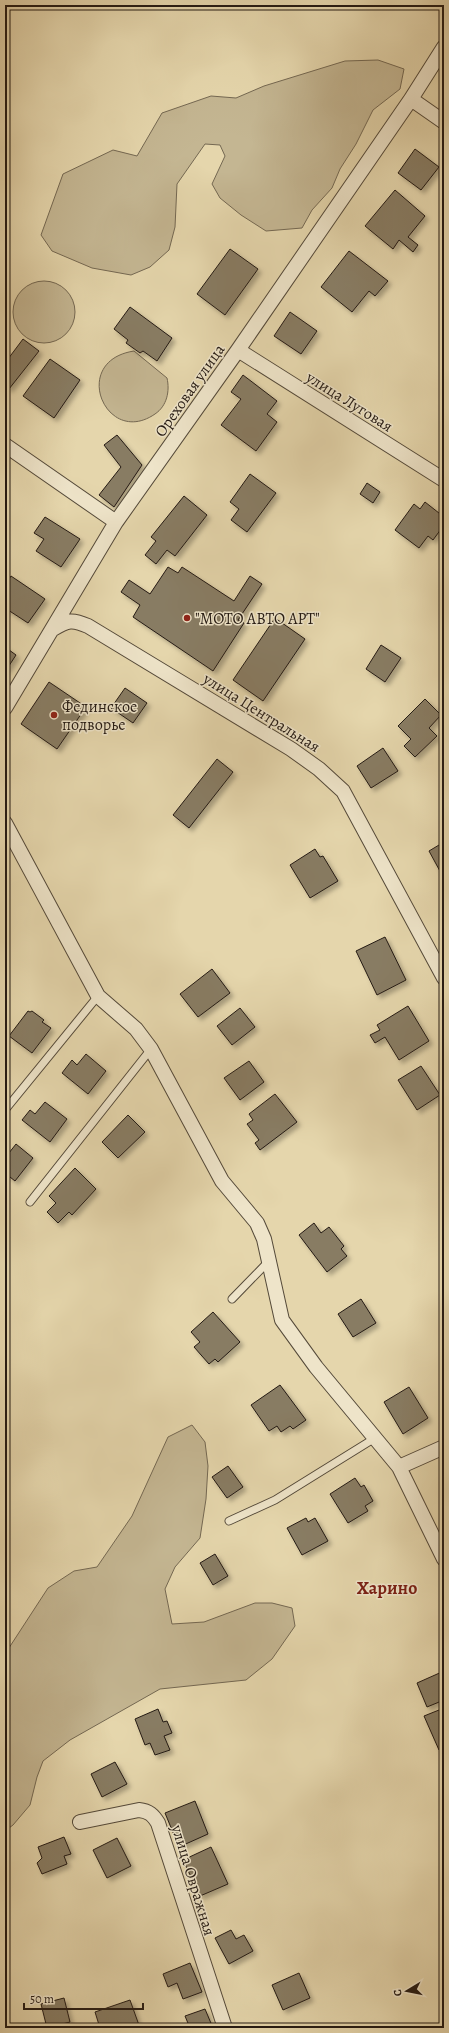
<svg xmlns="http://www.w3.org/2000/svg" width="449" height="2033" viewBox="0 0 449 2033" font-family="Alegreya,serif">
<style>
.green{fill:#c4b692;stroke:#746852}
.building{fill:#887c63;stroke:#241a13;filter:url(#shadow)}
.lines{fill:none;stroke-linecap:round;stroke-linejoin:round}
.lane-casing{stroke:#544939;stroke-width:9}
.street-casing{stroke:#544939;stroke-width:16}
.lane{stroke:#eee4c9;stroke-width:7}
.street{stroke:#eee4c9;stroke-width:14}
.poi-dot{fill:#8f2418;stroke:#eee4c9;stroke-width:1.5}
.labels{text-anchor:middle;stroke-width:3;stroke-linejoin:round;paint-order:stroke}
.street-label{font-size:16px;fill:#241a13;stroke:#eee4c9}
.poi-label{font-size:16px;fill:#241a13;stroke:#eee4c9;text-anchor:start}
.quarter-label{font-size:18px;font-weight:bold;fill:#7a1f14;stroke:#eee4c9}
</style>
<defs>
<filter id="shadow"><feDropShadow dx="3.5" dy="3.5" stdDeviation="2" flood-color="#0004"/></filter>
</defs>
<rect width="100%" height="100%" fill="#e5d6ac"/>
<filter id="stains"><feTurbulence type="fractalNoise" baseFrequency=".005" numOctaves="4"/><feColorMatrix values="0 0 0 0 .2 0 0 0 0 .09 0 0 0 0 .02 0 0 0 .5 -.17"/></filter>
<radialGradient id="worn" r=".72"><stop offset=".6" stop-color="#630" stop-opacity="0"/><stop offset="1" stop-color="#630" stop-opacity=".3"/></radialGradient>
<path class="green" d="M 378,60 L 404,69 L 400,89 L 373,110 L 356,144 L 340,169 L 332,188 L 312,210 L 302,228 L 266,231 L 241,215 L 220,198 L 212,184 L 225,156 L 220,145 L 205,144 L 177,184 L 175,227 L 169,250 L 150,267 L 131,275 L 92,268 L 52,251 L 41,235 L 63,174 L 113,150 L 137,156 L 162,113 L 211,96 L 236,98 L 264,86 L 345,61 Z
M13 312a31 31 0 1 1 62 0a31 31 0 1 1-62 0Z
M 134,351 L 167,378 C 170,391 167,406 155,414 C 106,448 69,361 134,351 Z
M 192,1425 L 205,1442 L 208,1466 L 206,1499 L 200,1538 L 175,1567 L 165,1589 L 172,1624 L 204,1622 L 255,1603 L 272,1603 L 292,1608 L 295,1626 L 272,1659 L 246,1680 L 160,1689 L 70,1740 L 43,1761 L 37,1777 L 30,1805 L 13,1825 L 5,1831 L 5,1654 L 48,1588 L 74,1571 L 97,1567 L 132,1516 L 168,1437 Z"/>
<path class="building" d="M 415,149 L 439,167 L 421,190 L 398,173 Z
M 395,190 L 425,216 L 408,237 L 418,245 L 413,252 L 399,240 L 393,249 L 365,226 Z
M 230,249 L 258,269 L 225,315 L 197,294 Z
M 349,251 L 388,281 L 375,296 L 369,291 L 352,312 L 321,287 Z
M 130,307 L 172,338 L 157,361 L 143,351 L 140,353 L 126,343 L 128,340 L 114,329 Z
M 290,312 L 317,331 L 301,354 L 274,336 Z
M 23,339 L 39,351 L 9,389 L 5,386 L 5,363 Z
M 50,359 L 80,380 L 54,418 L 23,396 Z
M 243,375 L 277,401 L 267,414 L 277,422 L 256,451 L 221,425 L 241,399 L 231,392 Z
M 117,435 L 142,465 L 114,507 L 99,495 L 121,467 L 104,445 Z
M 250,474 L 276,493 L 247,532 L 231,520 L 239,509 L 230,502 Z
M 367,483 L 380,492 L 373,503 L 360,494 Z
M 184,496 L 207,515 L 175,556 L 167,550 L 156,564 L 145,555 L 156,541 L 151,537 Z
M 425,502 L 444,517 L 444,525 L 433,540 L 428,536 L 419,548 L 395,530 L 414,504 L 420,509 Z
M 45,517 L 80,539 L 61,567 L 36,551 L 44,539 L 34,533 Z
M 168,567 L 178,573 L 182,567 L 234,601 L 250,576 L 262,584 L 238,620 L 244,623 L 213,671 L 133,617 L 140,605 L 121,592 L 129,580 L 150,594 Z
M 11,576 L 45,599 L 28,623 L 5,608 L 5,585 Z
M 275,618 L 305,639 L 263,701 L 233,680 Z
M 381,645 L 401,658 L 385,682 L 366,669 Z
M 5,647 L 16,655 L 5,672 Z
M 49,682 L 86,707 L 57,749 L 21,724 Z
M 125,688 L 147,703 L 133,723 L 111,708 Z
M 425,699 L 441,715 L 429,728 L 437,736 L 415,757 L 404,746 L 411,739 L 398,726 Z
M 383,748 L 398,771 L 371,788 L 357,766 Z
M 217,759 L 233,772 L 189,828 L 173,815 Z
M 444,842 L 444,871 L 441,873 L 429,851 Z
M 315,849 L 320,857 L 323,856 L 338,881 L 310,898 L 290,865 Z
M 385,937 L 406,980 L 377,995 L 356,951 Z
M 212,969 L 230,993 L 198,1017 L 180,994 Z
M 408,1006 L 429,1041 L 399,1060 L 385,1037 L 375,1043 L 370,1035 L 380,1030 L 377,1025 Z
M 240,1008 L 255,1027 L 232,1045 L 217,1026 Z
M 28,1011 L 30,1012 L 32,1011 L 44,1020 L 42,1022 L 51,1028 L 32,1053 L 9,1036 Z
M 86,1054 L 106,1071 L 88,1094 L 62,1073 L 72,1060 L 77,1065 Z
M 249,1061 L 264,1082 L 240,1100 L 224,1078 Z
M 421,1066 L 440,1095 L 417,1110 L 398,1080 Z
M 275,1094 L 297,1122 L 260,1150 L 255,1143 L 259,1140 L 247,1124 L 253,1120 L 249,1114 Z
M 45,1102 L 67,1119 L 50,1142 L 22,1120 L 30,1110 L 35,1114 Z
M 128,1115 L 145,1132 L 118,1158 L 102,1142 Z
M 16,1144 L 33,1158 L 15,1181 L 5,1173 L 5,1158 Z
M 75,1168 L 96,1189 L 72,1215 L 69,1212 L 58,1223 L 47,1212 L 56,1203 L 49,1196 Z
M 314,1223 L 321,1233 L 329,1227 L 344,1246 L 341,1249 L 347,1256 L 327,1272 L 299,1235 Z
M 361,1299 L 376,1323 L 353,1337 L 338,1314 Z
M 213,1312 L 240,1342 L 218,1362 L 215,1359 L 209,1364 L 194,1347 L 200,1342 L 191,1332 Z
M 280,1385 L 306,1420 L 293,1429 L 290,1426 L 281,1432 L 277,1426 L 269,1431 L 251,1405 Z
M 409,1387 L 428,1418 L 403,1434 L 384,1402 Z
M 228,1466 L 243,1487 L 227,1498 L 212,1477 Z
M 355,1478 L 361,1487 L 364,1485 L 373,1501 L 365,1506 L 368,1511 L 348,1523 L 330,1494 Z
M 306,1518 L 308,1522 L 315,1518 L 328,1541 L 302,1555 L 287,1528 Z
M 215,1554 L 228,1576 L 213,1585 L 200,1563 Z
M 444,1671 L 444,1700 L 427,1707 L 417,1683 Z
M 444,1708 L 444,1748 L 439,1750 L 424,1716 Z
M 158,1709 L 163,1722 L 167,1721 L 172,1733 L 164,1736 L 170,1750 L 155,1755 L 150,1743 L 145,1745 L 135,1719 Z
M 115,1762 L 127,1784 L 102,1797 L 91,1774 Z
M 195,1801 L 208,1834 L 179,1847 L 165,1813 Z
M 64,1837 L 71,1854 L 64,1856 L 67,1864 L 42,1874 L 37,1863 L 42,1858 L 38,1847 Z
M 117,1838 L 131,1866 L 107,1878 L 93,1850 Z
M 211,1847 L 228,1884 L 200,1896 L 183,1860 Z
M 231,1930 L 236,1939 L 244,1935 L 253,1951 L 229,1964 L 215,1938 Z
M 190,1963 L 202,1992 L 183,1999 L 177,1983 L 168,1987 L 163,1974 Z
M 299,1973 L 310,1998 L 283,2010 L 272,1985 Z
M 64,1998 L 70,2022 L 47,2028 L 41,2004 Z
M 130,2000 L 140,2028 L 100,2028 L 95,2012 Z
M 205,2009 L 213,2028 L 190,2028 L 185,2016 Z"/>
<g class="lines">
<defs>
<path id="lane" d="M 5,1110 L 98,996
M 30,1202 L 151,1049
M 232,1299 L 269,1261
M 229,1521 L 275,1500 L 375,1438"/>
<path id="street" d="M 411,99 L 444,122
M 238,350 L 444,480
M 5,445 L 116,522
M 53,629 C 68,620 72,619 88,626 L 291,749 L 319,769 L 343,791 L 444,978
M 5,708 L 116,522 L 238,350 L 411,99 L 444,47
M 5,823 L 98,996 L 136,1029 L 151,1049 L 222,1181 L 257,1223 L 264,1239 L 282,1320 L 316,1367 L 399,1467 L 444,1559
M 399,1467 L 444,1447
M 80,1822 L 139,1810 C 149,1811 153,1815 158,1823 L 225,2028"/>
</defs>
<use href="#lane" class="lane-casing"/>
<use href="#street" class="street-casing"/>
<use href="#lane" class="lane"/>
<use href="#street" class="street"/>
</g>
<g class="poi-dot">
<circle cx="187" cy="618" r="4"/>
<circle cx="54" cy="715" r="4"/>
</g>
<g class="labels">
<g class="street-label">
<text transform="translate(189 390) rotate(-55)" y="6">Ореховая улица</text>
<text transform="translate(350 401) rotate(32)" y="6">улица Луговая</text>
<text transform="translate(262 712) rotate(32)" y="6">улица Центральная</text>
<text transform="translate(194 1880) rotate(73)" y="6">улица Овражная</text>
</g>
<g class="poi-label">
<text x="195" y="624">"МОТО АВТО АРТ"</text>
<text x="62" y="712">Фединское<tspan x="62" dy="18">подворье</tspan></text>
</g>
<g class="quarter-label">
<text x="387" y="1594">Харино</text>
</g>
</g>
<rect width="449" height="2033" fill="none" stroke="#e5d6ac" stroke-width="20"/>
<rect x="6" y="6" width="437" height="2021" fill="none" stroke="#241a13" stroke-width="2"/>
<rect x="10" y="10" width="429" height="2013" fill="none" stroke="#241a13"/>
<g transform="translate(407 1991) rotate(260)" stroke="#eee4c9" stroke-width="3" paint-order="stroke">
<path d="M0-3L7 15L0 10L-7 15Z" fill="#241a13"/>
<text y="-6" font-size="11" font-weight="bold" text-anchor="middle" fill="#241a13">С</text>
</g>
<path d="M24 2003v6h119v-6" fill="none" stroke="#241a13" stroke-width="2"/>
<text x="30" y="2003" font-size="12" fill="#241a13" stroke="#eee4c9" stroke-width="3" paint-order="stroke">50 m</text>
<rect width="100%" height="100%" filter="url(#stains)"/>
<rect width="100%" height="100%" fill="url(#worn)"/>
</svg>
